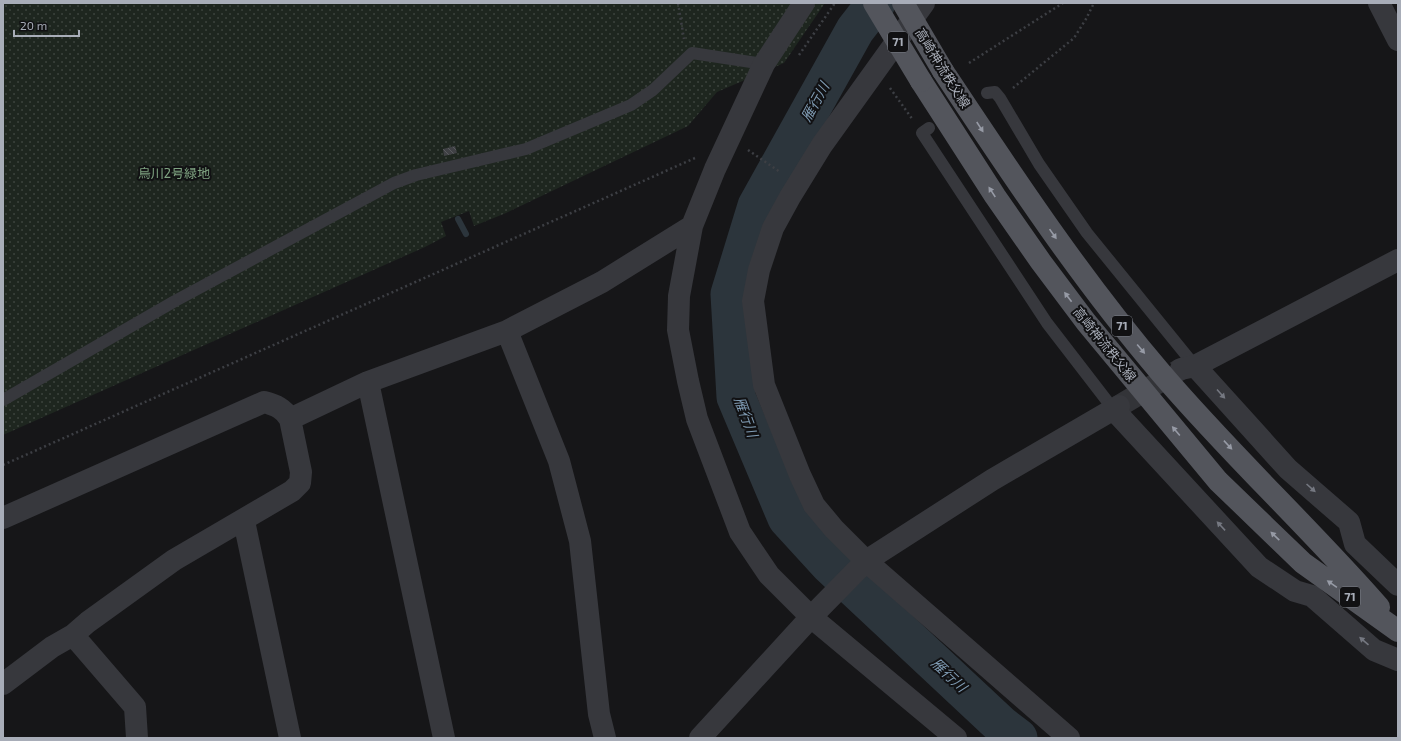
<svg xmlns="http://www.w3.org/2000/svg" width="1401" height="741" viewBox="0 0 1401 741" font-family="'Exo 2','Noto Sans JP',sans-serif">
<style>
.park{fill:url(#park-dots)}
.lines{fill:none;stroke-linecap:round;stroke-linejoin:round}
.stream{stroke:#2c353c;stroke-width:6}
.river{stroke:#2c353c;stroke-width:39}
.building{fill:url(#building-back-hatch)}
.street-tunnel{stroke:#333438;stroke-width:22;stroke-dasharray:22 11;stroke-linecap:butt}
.path{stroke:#3d3f44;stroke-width:2.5;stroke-dasharray:2 3;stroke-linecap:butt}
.lane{stroke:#37383d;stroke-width:12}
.street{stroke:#37383d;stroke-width:22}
.primary{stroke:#53555c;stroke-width:22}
.primary-bridge{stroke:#53555c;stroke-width:22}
.oneway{fill:#979ba6}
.oneway2{fill:#757881}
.labels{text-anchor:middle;stroke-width:4;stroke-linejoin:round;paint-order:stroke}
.shield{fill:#111113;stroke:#7b7e86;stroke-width:1}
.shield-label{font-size:12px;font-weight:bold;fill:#a8adb8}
.street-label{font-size:13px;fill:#a8adb8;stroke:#111113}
.park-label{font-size:13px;fill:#7fa381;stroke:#111113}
.water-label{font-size:14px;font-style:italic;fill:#7f9bb3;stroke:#111113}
</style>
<defs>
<pattern id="park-dots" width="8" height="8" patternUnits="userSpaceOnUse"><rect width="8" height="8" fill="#1e261f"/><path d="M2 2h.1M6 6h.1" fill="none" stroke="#3c433d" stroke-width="1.8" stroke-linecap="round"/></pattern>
<pattern id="building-back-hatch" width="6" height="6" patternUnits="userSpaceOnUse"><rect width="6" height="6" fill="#404145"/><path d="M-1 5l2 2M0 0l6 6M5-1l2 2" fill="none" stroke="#595a5e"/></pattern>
</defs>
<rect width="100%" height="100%" fill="#161618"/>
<path class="park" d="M 3,3 L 825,3 L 784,63 L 717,92 L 688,126 L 506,213 L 474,226 L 469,211 L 441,222 L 446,236 L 425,247 L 3,435 Z"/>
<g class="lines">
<path class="stream" d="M 458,219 L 466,234"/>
<path class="river" d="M 876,3 L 855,30 L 757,206 L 730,294 L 736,397 L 787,518 L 830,565 L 1001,725 L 1018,738"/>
</g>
<path class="building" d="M 455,146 L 457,153 L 444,156 L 443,149 Z"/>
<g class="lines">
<path class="street-tunnel" d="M 1119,406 L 1181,369"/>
<path class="path" d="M 678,3 L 684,39
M 799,55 L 835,3
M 969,63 L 1063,3
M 890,88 L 913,120
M 1013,88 L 1074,38 L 1086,19 L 1094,3
M 748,150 L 780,172
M 3,465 L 695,158"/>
<path class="lane" d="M 987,93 L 995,92 L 1000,98 L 1039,164 L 1087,233 L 1195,366
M 929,128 L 922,133 L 1047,323 L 1114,410
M 3,400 L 175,301 L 394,183 L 416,175 L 526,149 L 631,105 L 653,90 L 692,53 L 764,64"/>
<path class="street" d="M 804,3 L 764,64 L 715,169 L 692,226 L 679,296 L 678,330 L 688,381 L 697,419 L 740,532 L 769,575 L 811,617 L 956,738
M 924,3 L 822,145 L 790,197 L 773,228 L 759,270 L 753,301 L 764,385 L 800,475 L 814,505 L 834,529 L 866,561 L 1069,738
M 1379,3 L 1398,40
M 507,331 L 559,461 L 580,541 L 599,714 L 605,738
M 1195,366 L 1288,469 L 1349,522 L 1355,544 L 1398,585
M 1181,369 L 1195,366 L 1398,260
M 368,382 L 444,738
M 1114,410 L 1259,567 L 1295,591 L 1312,596 L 1374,650 L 1398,660
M 290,419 L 368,382 L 507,331 L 602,282 L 692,226
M 3,518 L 264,402 C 276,405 284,409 290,419 L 301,472 L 300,483 L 292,491 L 174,560 L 88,622 L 73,635 L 52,647 L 3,684
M 244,521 L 290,738
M 73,635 L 135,707 L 137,738
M 700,738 L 811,617 L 866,561 L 992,480 L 1119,406"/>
<path class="primary" d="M 943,71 C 1012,175 1080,278 1161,373 C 1230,454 1309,527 1379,607
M 921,81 L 995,196 L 1041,262 L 1086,322 L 1218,481 L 1303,563 L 1398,631"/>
<path class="primary-bridge" d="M 874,3 L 921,81
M 903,3 L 943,71"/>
</g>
<defs><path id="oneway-solid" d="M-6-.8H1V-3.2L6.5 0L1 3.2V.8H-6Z"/></defs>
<g class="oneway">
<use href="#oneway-solid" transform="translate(980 127) rotate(57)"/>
<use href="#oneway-solid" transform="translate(992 192) rotate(-123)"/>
<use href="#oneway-solid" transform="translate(1053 234) rotate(55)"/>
<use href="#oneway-solid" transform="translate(1068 297) rotate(-127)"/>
<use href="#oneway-solid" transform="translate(1141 349) rotate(50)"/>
<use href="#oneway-solid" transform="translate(1176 431) rotate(-130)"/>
<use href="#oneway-solid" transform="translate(1228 445) rotate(47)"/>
<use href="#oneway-solid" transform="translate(1275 536) rotate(-136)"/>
<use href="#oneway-solid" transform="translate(1332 584) rotate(-145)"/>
</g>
<g class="oneway2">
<use href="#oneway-solid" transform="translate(1221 394) rotate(48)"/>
<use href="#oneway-solid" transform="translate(1311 488) rotate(42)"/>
<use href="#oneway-solid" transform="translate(1221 526) rotate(-133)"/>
<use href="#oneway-solid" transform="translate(1364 641) rotate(-139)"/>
</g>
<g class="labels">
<g class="shield">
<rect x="888" y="32" width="20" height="20" rx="3"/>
<rect x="1112" y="316" width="20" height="20" rx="3"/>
<rect x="1340" y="587" width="20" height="20" rx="3"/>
</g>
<g class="shield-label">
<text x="898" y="46">71</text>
<text x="1122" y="330">71</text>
<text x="1350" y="601">71</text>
</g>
<g class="street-label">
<text transform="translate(943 68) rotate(58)" y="5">高崎神流秩父線</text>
<text transform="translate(1105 344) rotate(51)" y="5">高崎神流秩父線</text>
</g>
<g class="park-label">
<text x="174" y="178">烏川2号緑地</text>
</g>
<g class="water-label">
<text transform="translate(815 102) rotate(-61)" y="5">雁行川</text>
<text transform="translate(746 417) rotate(70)" y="5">雁行川</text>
<text transform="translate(949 675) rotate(43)" y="5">雁行川</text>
</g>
</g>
<rect width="1401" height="741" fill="none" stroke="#a8adb8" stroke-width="8"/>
<path d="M14 30v6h65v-6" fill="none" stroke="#a8adb8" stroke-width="2"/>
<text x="20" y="30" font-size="12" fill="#a8adb8" stroke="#111113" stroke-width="3" paint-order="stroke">20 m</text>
</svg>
